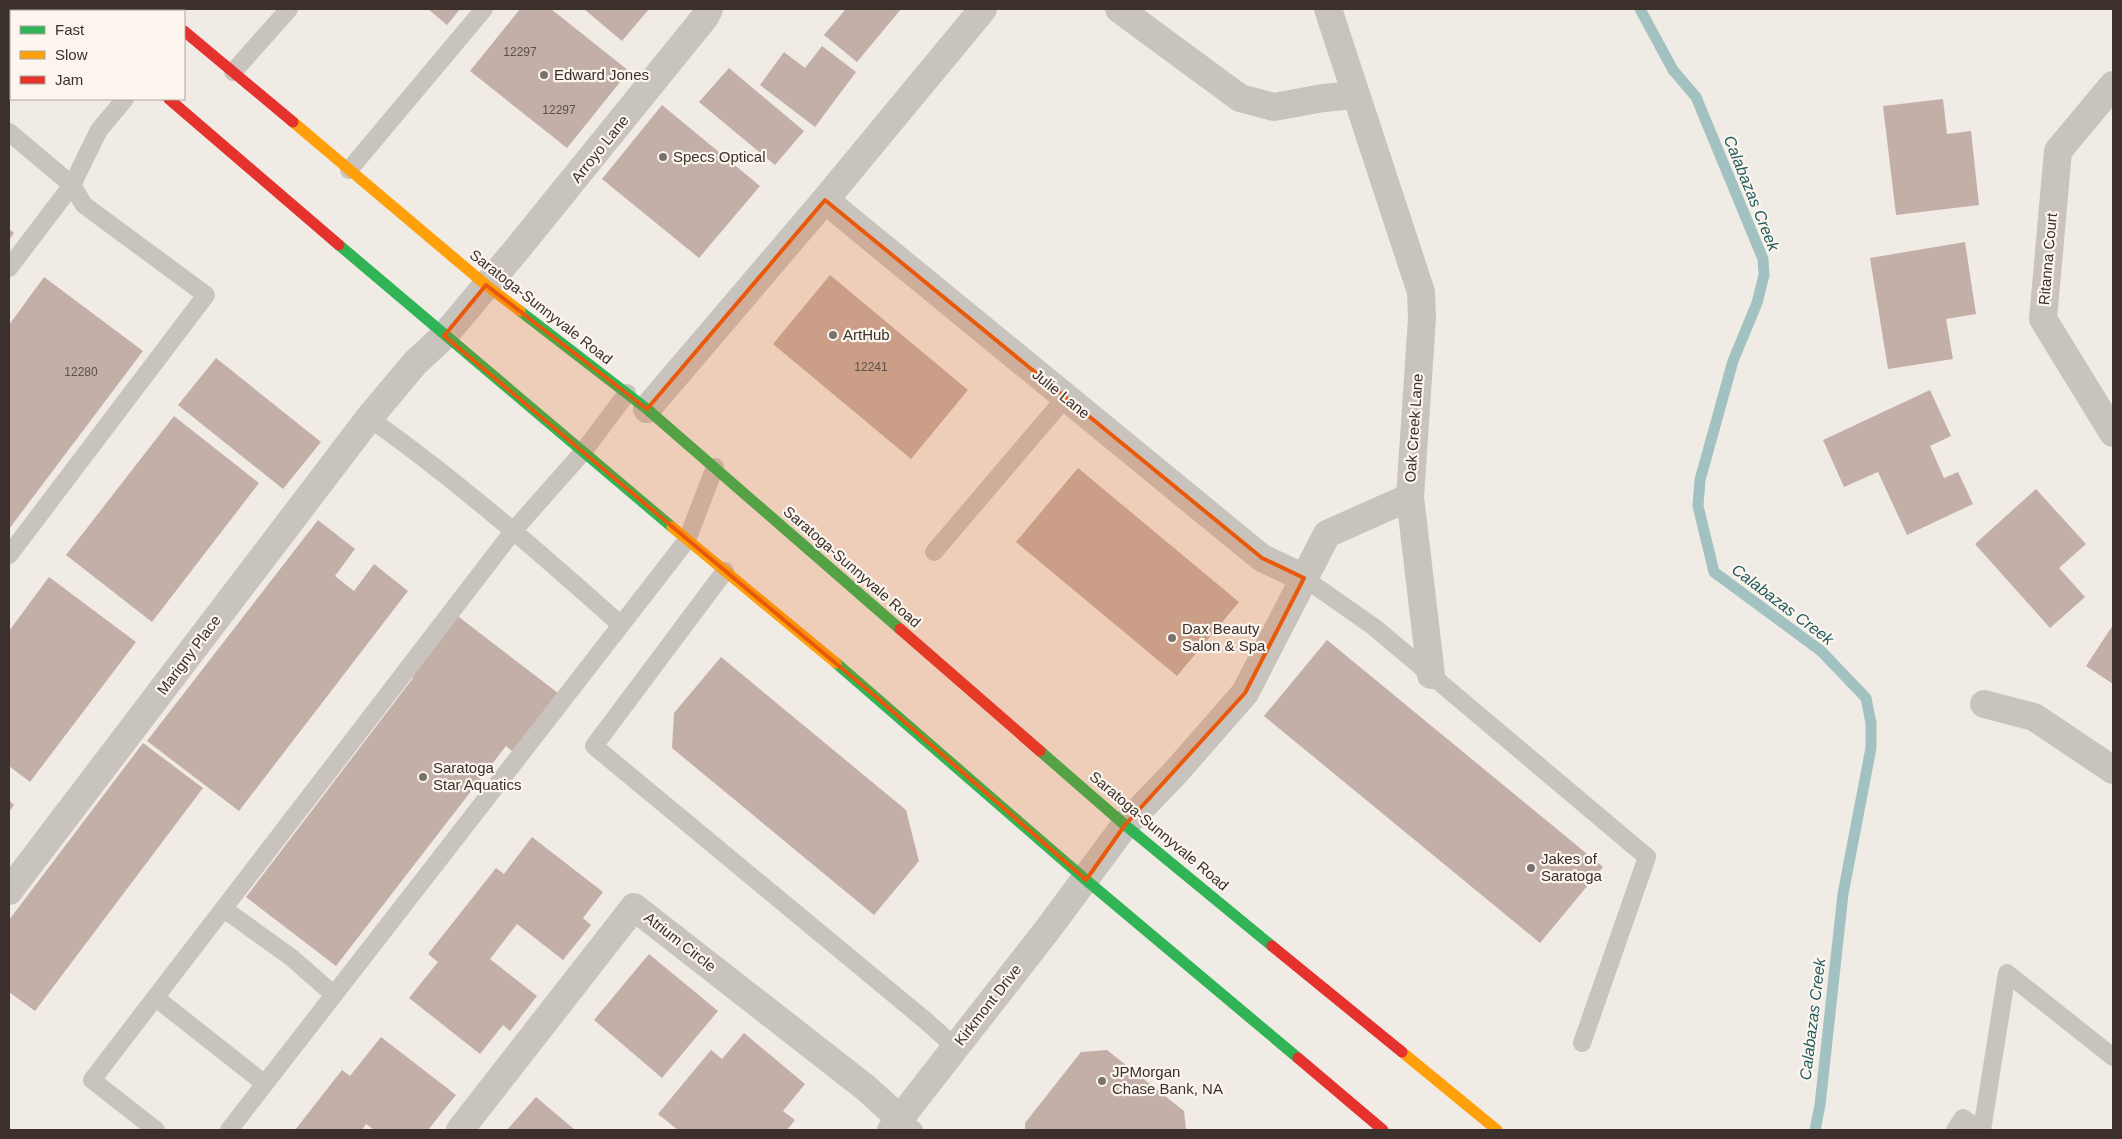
<svg xmlns="http://www.w3.org/2000/svg" width="2122" height="1139" viewBox="0 0 2122 1139" font-family="Helvetica,sans-serif">
<style>
.lines{fill:none;stroke-linecap:round;stroke-linejoin:round}
.stream{stroke:#a1c2c1;stroke-width:11}
.building{fill:#c3afa7}
.lane{stroke:#c9c3be;stroke-width:18}
.street{stroke:#c9c3be;stroke-width:28}
.fast{stroke:#30b455;stroke-width:11}
.slow{stroke:#ff9f0a;stroke-width:11}
.jam{stroke:#e5322d;stroke-width:11}
.marked{fill:#e8590c;fill-opacity:0.2;stroke:#e8590c;stroke-width:4;stroke-linejoin:round}
.poi-dot{fill:#7a716c;stroke:#fbf5ee;stroke-width:2}
.labels{text-anchor:middle;stroke-width:4.5;stroke-linejoin:round;paint-order:stroke}
.number-label{font-size:12px;fill:#5d504a}
.poi-label{font-size:15px;fill:#3b302b;stroke:#fbf5ee;text-anchor:start}
.street-label{font-size:15px;fill:#3b302b;stroke:#fbf5ee}
.water-label{font-size:16px;font-style:italic;fill:#1f5a5e;stroke:#fbf5ee}
</style>
<rect width="100%" height="100%" fill="#f0ebe5"/>
<g class="lines">
<path class="stream" d="M 1640,9 L 1673,70 L 1696,97 L 1763,259 L 1764,275 L 1757,303 L 1733,361 L 1700,480 L 1698,506 L 1714,572 L 1821,651 L 1866,698 L 1871,723 L 1871,748 L 1843,894 L 1820,1105 L 1815,1130"/>
</g>
<path class="building" d="M 428,9 L 460,9 L 447,25 Z
M 520,9 L 551,9 L 629,71 L 567,148 L 470,71 Z
M 584,9 L 649,9 L 622,41 Z
M 844,9 L 901,9 L 857,62 L 824,35 L 845,10 Z
M 822,46 L 856,72 L 815,127 L 760,85 L 784,52 L 805,68 Z
M 729,68 L 804,131 L 775,165 L 699,102 Z
M 1943,99 L 1947,134 L 1971,131 L 1979,205 L 1896,215 L 1883,106 Z
M 662,105 L 760,186 L 699,258 L 602,179 Z
M 9,229 L 14,233 L 9,240 Z
M 1965,242 L 1976,314 L 1946,319 L 1953,359 L 1888,369 L 1870,258 Z
M 830,275 L 968,390 L 911,459 L 773,344 Z
M 44,277 L 143,351 L 9,529 L 9,325 Z
M 216,358 L 321,442 L 283,489 L 178,405 Z
M 1930,390 L 1951,436 L 1930,446 L 1944,478 L 1958,472 L 1973,504 L 1907,535 L 1878,472 L 1844,487 L 1823,440 Z
M 174,416 L 259,483 L 152,622 L 66,555 Z
M 1078,468 L 1239,602 L 1177,676 L 1016,542 Z
M 2036,489 L 2086,544 L 2059,568 L 2085,597 L 2050,628 L 1975,544 Z
M 318,520 L 355,549 L 335,576 L 354,591 L 374,564 L 408,591 L 239,811 L 147,741 Z
M 49,577 L 136,642 L 30,782 L 9,766 L 9,631 Z
M 455,614 L 558,693 L 513,752 L 506,746 L 336,966 L 246,897 L 413,678 L 409,675 Z
M 2113,625 L 2113,684 L 2086,666 Z
M 1327,640 L 1603,867 L 1540,943 L 1264,716 Z
M 721,657 L 906,810 L 919,861 L 874,915 L 672,748 L 674,713 Z
M 143,743 L 203,788 L 35,1011 L 9,992 L 9,920 Z
M 9,800 L 14,805 L 9,812 Z
M 532,837 L 603,892 L 583,918 L 591,925 L 563,960 L 517,924 L 490,959 L 537,996 L 510,1031 L 503,1025 L 480,1054 L 409,998 L 438,962 L 428,954 L 496,868 L 504,874 Z
M 649,954 L 718,1011 L 662,1078 L 594,1020 Z
M 744,1033 L 805,1084 L 783,1111 L 795,1120 L 787,1130 L 678,1130 L 658,1114 L 711,1050 L 722,1059 Z
M 381,1037 L 456,1095 L 428,1130 L 374,1130 L 366,1124 L 362,1130 L 295,1130 L 342,1070 L 350,1076 Z
M 1107,1050 L 1184,1111 L 1186,1130 L 1025,1130 L 1025,1123 L 1081,1052 Z
M 536,1097 L 575,1130 L 507,1130 Z"/>
<g class="lines">
<path class="lane" d="M 233,72 L 289,9
M 9,132 L 72,185 L 84,205 L 206,295 L 9,555
M 349,170 L 484,9
M 9,268 L 72,185 L 99,130 L 125,99
M 369,418 C 458,481 540,553 621,625
M 934,552 L 1066,397
M 725,571 L 594,746 L 926,1021 L 955,1047
M 1304,578 L 1374,627 L 1647,857 L 1582,1043
M 224,909 L 292,958 L 334,995
M 156,998 L 265,1084
M 899,1118 L 914,1130
M 156,1130 L 92,1080 L 514,530 L 583,452 L 627,393
M 229,1130 L 687,540 L 715,467
M 1955,1130 L 1963,1118 L 1980,1130
M 1982,1130 L 2007,973 L 2113,1057"/>
<path class="street" d="M 1119,9 L 1240,98 L 1274,107 L 1323,98 L 1356,95
M 2113,85 L 2058,151 L 2043,319 L 2113,433
M 825,200 L 1262,558 L 1304,578
M 647,409 L 825,200 L 983,9
M 1410,497 L 1431,675
M 1984,704 L 2034,717 L 2113,770
M 9,891 L 369,418 L 415,363 L 444,336 L 518,248 L 705,17 L 709,9
M 460,1130 L 634,907 L 866,1088 L 899,1118
M 891,1130 L 1048,929 L 1125,825 L 1175,773 L 1245,693 L 1327,534 L 1410,497 L 1422,318 L 1421,292 L 1328,9"/>
<path class="fast" d="M 339,245 L 672,527
M 520,311 L 647,409 L 900,629
M 836,663 L 1086,880 L 1298,1058
M 1040,751 L 1125,825 L 1272,946"/>
<path class="slow" d="M 61,9 L 64,11
M 157,9 L 160,11
M 293,122 L 486,285 L 520,311
M 672,527 L 836,663
M 1402,1052 L 1497,1130"/>
<path class="jam" d="M 184,31 L 293,122
M 169,99 L 339,245
M 900,629 L 1040,751
M 1272,946 L 1402,1052
M 1298,1058 L 1383,1130"/>
</g>
<path class="marked" d="M 825,200 L 1262,558 L 1304,578 L 1245,693 L 1125,825 L 1086,880 L 876,697 L 444,336 L 486,285 L 647,409 Z"/>
<g class="poi-dot">
<circle cx="544" cy="75" r="5"/>
<circle cx="663" cy="157" r="5"/>
<circle cx="833" cy="335" r="5"/>
<circle cx="1172" cy="638" r="5"/>
<circle cx="423" cy="777" r="5"/>
<circle cx="1531" cy="868" r="5"/>
<circle cx="1102" cy="1081" r="5"/>
</g>
<g class="labels">
<g class="number-label">
<text x="520" y="56">12297</text>
<text x="559" y="114">12297</text>
<text x="871" y="371">12241</text>
<text x="81" y="376">12280</text>
</g>
<g class="poi-label">
<text x="554" y="80">Edward Jones</text>
<text x="673" y="162">Specs Optical</text>
<text x="843" y="340">ArtHub</text>
<text x="1182" y="634">Dax Beauty<tspan x="1182" dy="17">Salon &amp; Spa</tspan></text>
<text x="433" y="773">Saratoga<tspan x="433" dy="17">Star Aquatics</tspan></text>
<text x="1541" y="864">Jakes of<tspan x="1541" dy="17">Saratoga</tspan></text>
<text x="1112" y="1077">JPMorgan<tspan x="1112" dy="17">Chase Bank, NA</tspan></text>
</g>
<g class="street-label">
<text transform="translate(600 149) rotate(-51)" y="5">Arroyo Lane</text>
<text transform="translate(2048 259) rotate(-85)" y="5">Ritanna Court</text>
<text transform="translate(541 307) rotate(38)" y="5">Saratoga-Sunnyvale Road</text>
<text transform="translate(1061 394) rotate(39)" y="5">Julie Lane</text>
<text transform="translate(1414 428) rotate(-86)" y="5">Oak Creek Lane</text>
<text transform="translate(852 567) rotate(41)" y="5">Saratoga-Sunnyvale Road</text>
<text transform="translate(189 655) rotate(-53)" y="5">Marigny Place</text>
<text transform="translate(1159 831) rotate(40)" y="5">Saratoga-Sunnyvale Road</text>
<text transform="translate(680 942) rotate(38)" y="5">Atrium Circle</text>
<text transform="translate(988 1005) rotate(-52)" y="5">Kirkmont Drive</text>
</g>
<g class="water-label">
<text transform="translate(1752 193) rotate(68)" y="6">Calabazas Creek</text>
<text transform="translate(1783 604) rotate(37)" y="6">Calabazas Creek</text>
<text transform="translate(1812 1019) rotate(-83)" y="6">Calabazas Creek</text>
</g>
</g>
<rect width="2122" height="1139" fill="none" stroke="#3b302b" stroke-width="20"/>
<rect x="10" y="10" width="175" height="90" fill="#fbf5ee" stroke="#aea6a0"/>
<rect x="20" y="26" width="25" height="8" fill="#30b455" stroke="#aea6a0"/>
<text x="55" y="35" font-size="15" fill="#3b302b">Fast</text>
<rect x="20" y="51" width="25" height="8" fill="#ff9f0a" stroke="#aea6a0"/>
<text x="55" y="60" font-size="15" fill="#3b302b">Slow</text>
<rect x="20" y="76" width="25" height="8" fill="#e5322d" stroke="#aea6a0"/>
<text x="55" y="85" font-size="15" fill="#3b302b">Jam</text>
</svg>
